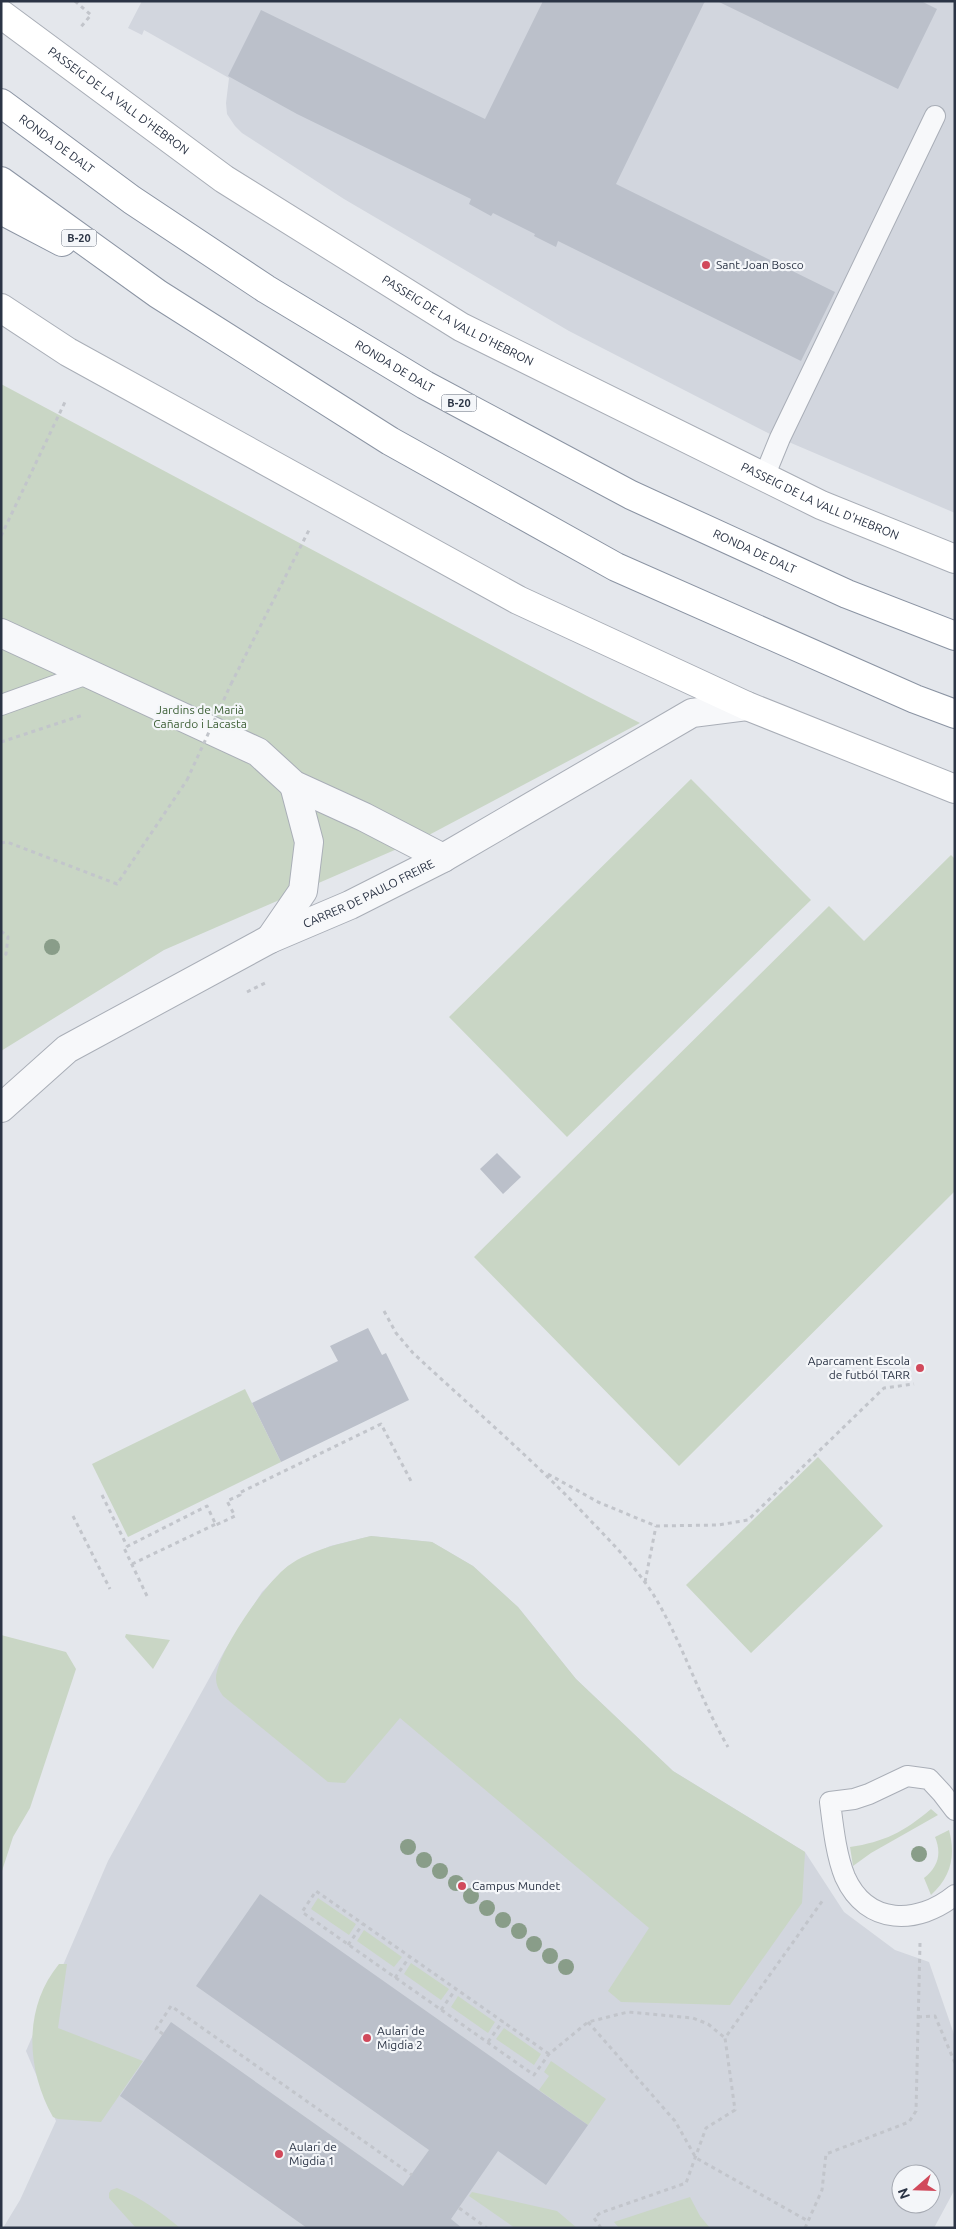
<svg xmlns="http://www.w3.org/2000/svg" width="956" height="2229" viewBox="0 0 956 2229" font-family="Ubuntu,sans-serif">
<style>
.built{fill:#d2d6de;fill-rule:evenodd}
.green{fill:#c9d6c5}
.building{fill:#bbc0ca}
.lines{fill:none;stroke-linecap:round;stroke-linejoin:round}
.lane-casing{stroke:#a9aeb7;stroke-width:22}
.street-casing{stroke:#a9aeb7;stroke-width:30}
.secondary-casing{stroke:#a9aeb7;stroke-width:30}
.highway-casing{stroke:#8b94a3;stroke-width:30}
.path{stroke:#c2c5cb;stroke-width:3;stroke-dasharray:4 4;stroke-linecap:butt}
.lane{stroke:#f7f8fa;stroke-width:20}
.street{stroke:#f7f8fa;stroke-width:28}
.secondary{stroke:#fff;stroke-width:28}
.highway{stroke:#fff;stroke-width:28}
.path-bridge{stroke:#c2c5cb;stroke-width:3;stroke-dasharray:4 4;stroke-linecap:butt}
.tree{fill:#899d89}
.poi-dot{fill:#d1495b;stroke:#f4f6f9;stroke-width:2}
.labels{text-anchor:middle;stroke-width:4.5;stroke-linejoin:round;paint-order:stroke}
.shield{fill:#f4f6f9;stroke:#676e7b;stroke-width:1}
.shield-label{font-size:11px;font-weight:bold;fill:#2b3445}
.street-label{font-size:12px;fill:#2b3445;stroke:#f4f6f9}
.poi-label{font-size:12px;fill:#2b3445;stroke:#f4f6f9;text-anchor:start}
.park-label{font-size:12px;fill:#3f6138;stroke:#f4f6f9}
</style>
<rect width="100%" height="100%" fill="#e4e7ec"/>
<path class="built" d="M 142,1 L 955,1 L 955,513 L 770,434 L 569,331 L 344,199 L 242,133 L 235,126 L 227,114 L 226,103 L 229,78 L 144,30 L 142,35 L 128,28 Z
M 371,1536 L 432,1542 L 473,1566 L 518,1607 L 576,1679 L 673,1771 L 805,1852 L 844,1912 L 895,1950 L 929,1962 L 955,2037 L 955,2189 L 934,2228 L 3,2228 L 20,2200 L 56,2121 L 26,2051 L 108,1861 L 225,1650 L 262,1592 L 288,1566 L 330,1546 ZM 901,2174 L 931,2174 L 931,2204 L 901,2204 Z"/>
<path class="green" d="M 1,384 L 587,696 L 640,723 L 427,836 L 164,950 L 1,1051 Z
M 691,779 L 811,900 L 567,1137 L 449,1017 Z
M 951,855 L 955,859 L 955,1191 L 679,1466 L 474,1257 L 829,906 L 864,941 Z
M 245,1389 L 281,1462 L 128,1537 L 92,1464 Z
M 818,1457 L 883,1526 L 751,1653 L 686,1585 Z
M 371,1536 L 432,1542 L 473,1566 L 518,1607 L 576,1679 L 673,1771 L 805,1852 L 802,1903 L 730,2005 L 621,2002 L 608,1991 L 649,1928 L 400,1718 L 345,1783 L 328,1782 L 223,1696 C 219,1690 216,1685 216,1678 C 217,1652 267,1581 288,1566 C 311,1549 344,1543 371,1536 Z
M 126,1634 L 170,1640 L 153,1669 L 125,1637 Z
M 1,1635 L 66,1652 L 76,1669 L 30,1808 L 13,1837 L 1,1874 Z
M 931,1809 L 938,1815 L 871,1853 L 853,1866 L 850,1847 C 884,1842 904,1832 931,1809 Z
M 949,1830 C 956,1856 951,1877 931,1895 L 924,1878 C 938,1867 942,1854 935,1837 Z
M 318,1898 L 356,1924 L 349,1935 L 311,1909 Z
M 364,1930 L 402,1957 L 394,1967 L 357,1941 Z
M 411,1963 L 449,1989 L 441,2000 L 404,1974 Z
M 59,1964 L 67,1964 L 58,2028 L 143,2061 L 101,2122 L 58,2119 L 53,2117 C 26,2069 23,2008 59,1964 Z
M 458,1996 L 495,2022 L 488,2033 L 451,2007 Z
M 504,2028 L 541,2054 L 534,2065 L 496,2039 Z
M 551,2061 L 606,2099 L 588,2125 L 539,2090 L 549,2076 L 544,2072 Z
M 117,2188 C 140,2197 161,2212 180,2228 L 136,2228 L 109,2198 L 109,2193 L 111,2190 Z
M 472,2192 L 557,2211 L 577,2228 L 515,2228 L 469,2196 Z
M 690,2197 L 700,2216 L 710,2228 L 619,2228 L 614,2222 Z"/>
<path class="building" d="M 543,1 L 706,1 L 704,3 L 616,184 L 835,292 L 801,361 L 558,241 L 556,247 L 534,236 L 535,234 L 493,213 L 491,216 L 469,204 L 471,199 L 297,114 L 228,76 L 261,10 L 485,119 Z
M 717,1 L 921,1 L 937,9 L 898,89 Z
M 497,1153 L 521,1177 L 503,1194 L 480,1169 Z
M 368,1328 L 382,1355 L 386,1353 L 409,1400 L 281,1462 L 252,1403 L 338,1361 L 330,1346 Z
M 260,1894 L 588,2125 L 546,2185 L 498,2151 L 451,2219 L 462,2228 L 307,2228 L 120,2096 L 171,2022 L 403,2186 L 429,2150 L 196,1986 Z"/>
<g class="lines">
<defs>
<path id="lane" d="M 764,477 L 780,438 L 935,116
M 1,705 L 90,673
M 955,1810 L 942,1793 L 929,1779 L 907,1776 L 869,1794 L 854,1799 L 830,1802 C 833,1826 836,1855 845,1877 C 867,1926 918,1925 955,1895"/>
<g id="street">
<path d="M 1,633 L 258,752 L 294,785 L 364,817 L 443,858"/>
<path d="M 270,939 L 303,891 L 309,842 L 294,785"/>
<path id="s1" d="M 1,1108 L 67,1049 L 270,939 L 350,905 L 443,858 L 692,713 L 747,706"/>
</g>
<g id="secondary">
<path id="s2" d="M 1,14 L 224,179 L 461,327 L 821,505 L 955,559"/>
<path d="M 1,308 L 68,352 L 518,600 L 747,706 L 955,789"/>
</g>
<g id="highway">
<path id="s3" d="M 1,103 L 132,200 L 266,289 L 425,385 L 631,495 L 847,594 L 955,636"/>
<path d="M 1,181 L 158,294 L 390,441 L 616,567 L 915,699 L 955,714"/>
<path d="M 1,210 L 62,242"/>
</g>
</defs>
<use href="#lane" class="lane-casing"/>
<use href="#street" class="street-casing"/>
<use href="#secondary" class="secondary-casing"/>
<use href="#highway" class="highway-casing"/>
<path class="path" d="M 75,1 L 91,15 L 79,29
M 1,536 L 65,402
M 231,684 L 309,530
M 1,742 L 83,715
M 1,843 L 7,842 L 117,884 L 187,780
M 1,931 L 8,937 L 6,954 L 1,959
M 247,992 L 267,982
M 384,1311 L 396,1333 L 413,1353 C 472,1408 534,1460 589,1519 C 612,1543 635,1566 653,1594 C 683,1643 699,1698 728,1747
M 548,1474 L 598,1502 L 656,1526 L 718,1525 L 748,1520 L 884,1388 L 914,1384
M 102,1495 L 127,1546
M 73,1516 L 110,1589
M 132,1564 L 216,1524
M 645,1582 L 656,1526
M 147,1596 L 124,1548 L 207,1506 L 216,1525 L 235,1516 L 227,1501 L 240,1495 L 239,1493 L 381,1424 L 412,1483
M 348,1945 L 363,1924
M 395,1978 L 410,1956
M 441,2010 L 456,1989
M 918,2017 L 935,2016 L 955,2063
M 588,2022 L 675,2121 L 696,2158 L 808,2221
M 163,2034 L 156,2029 L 171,2006 L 412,2175
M 488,2042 L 503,2021
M 549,2054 L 316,1891 L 302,1912 L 534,2075 L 549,2054 L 588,2022 L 628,2012 L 693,2018 L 708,2024 L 725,2038
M 459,2208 L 487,2228
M 601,2228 L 594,2218 L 600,2213 L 686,2183 L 706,2128 L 735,2110 L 725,2038 L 823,1900
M 805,2228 L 822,2190 L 826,2154 L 909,2122 L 916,2111 L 920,1943"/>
<use href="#lane" class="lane"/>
<use href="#street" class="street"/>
<use href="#secondary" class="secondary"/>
<use href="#highway" class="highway"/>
<path class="path-bridge" d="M 187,780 L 231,684"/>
</g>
<g class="tree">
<circle cx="52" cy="947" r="8"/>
<circle cx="408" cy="1847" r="8"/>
<circle cx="919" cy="1854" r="8"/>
<circle cx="424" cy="1860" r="8"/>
<circle cx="440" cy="1871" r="8"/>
<circle cx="456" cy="1883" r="8"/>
<circle cx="471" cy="1896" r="8"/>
<circle cx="487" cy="1908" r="8"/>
<circle cx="503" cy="1920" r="8"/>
<circle cx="519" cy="1931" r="8"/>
<circle cx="534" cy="1944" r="8"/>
<circle cx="550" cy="1956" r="8"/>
<circle cx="566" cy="1967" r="8"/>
</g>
<g class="poi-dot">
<circle cx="706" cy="265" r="5"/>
<circle cx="920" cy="1368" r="5"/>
<circle cx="462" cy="1886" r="5"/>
<circle cx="367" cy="2038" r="5"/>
<circle cx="279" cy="2154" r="5"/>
</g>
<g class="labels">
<g class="shield">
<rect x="61.5" y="229.5" width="35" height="17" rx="4"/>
<rect x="441.5" y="394.5" width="35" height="17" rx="4"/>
</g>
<g class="shield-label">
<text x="79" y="242">B-20</text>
<text x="459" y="407">B-20</text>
</g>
<g class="street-label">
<text dy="4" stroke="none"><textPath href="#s2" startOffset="146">PASSEIG DE LA VALL D'HEBRON</textPath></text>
<text dy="4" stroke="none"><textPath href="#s3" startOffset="69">RONDA DE DALT</textPath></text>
<text dy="4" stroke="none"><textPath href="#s2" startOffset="551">PASSEIG DE LA VALL D'HEBRON</textPath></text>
<text dy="4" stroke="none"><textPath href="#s3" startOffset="474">RONDA DE DALT</textPath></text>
<text dy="4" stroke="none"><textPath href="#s2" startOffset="956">PASSEIG DE LA VALL D'HEBRON</textPath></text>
<text dy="4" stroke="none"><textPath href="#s3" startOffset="879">RONDA DE DALT</textPath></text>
<text dy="4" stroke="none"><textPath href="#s1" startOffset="428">CARRER DE PAULO FREIRE</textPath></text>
</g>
<g class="poi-label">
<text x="716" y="269">Sant Joan Bosco</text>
<text x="910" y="1365" text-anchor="end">Aparcament Escola<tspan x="910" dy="14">de futból TARR</tspan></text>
<text x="472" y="1890">Campus Mundet</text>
<text x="377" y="2035">Aulari de<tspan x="377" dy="14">Migdia 2</tspan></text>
<text x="289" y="2151">Aulari de<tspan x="289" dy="14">Migdia 1</tspan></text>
</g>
<g class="park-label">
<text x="200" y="714">Jardins de Marià<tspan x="200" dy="14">Cañardo i Lacasta</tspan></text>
</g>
</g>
<rect width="956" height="2229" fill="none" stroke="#2b3445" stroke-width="5"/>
<g transform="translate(916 2189) rotate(250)"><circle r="24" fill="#f4f6f9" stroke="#a4a8b1"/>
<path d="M0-4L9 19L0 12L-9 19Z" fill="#d1495b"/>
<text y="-8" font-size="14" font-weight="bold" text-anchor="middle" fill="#2b3445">N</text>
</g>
</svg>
